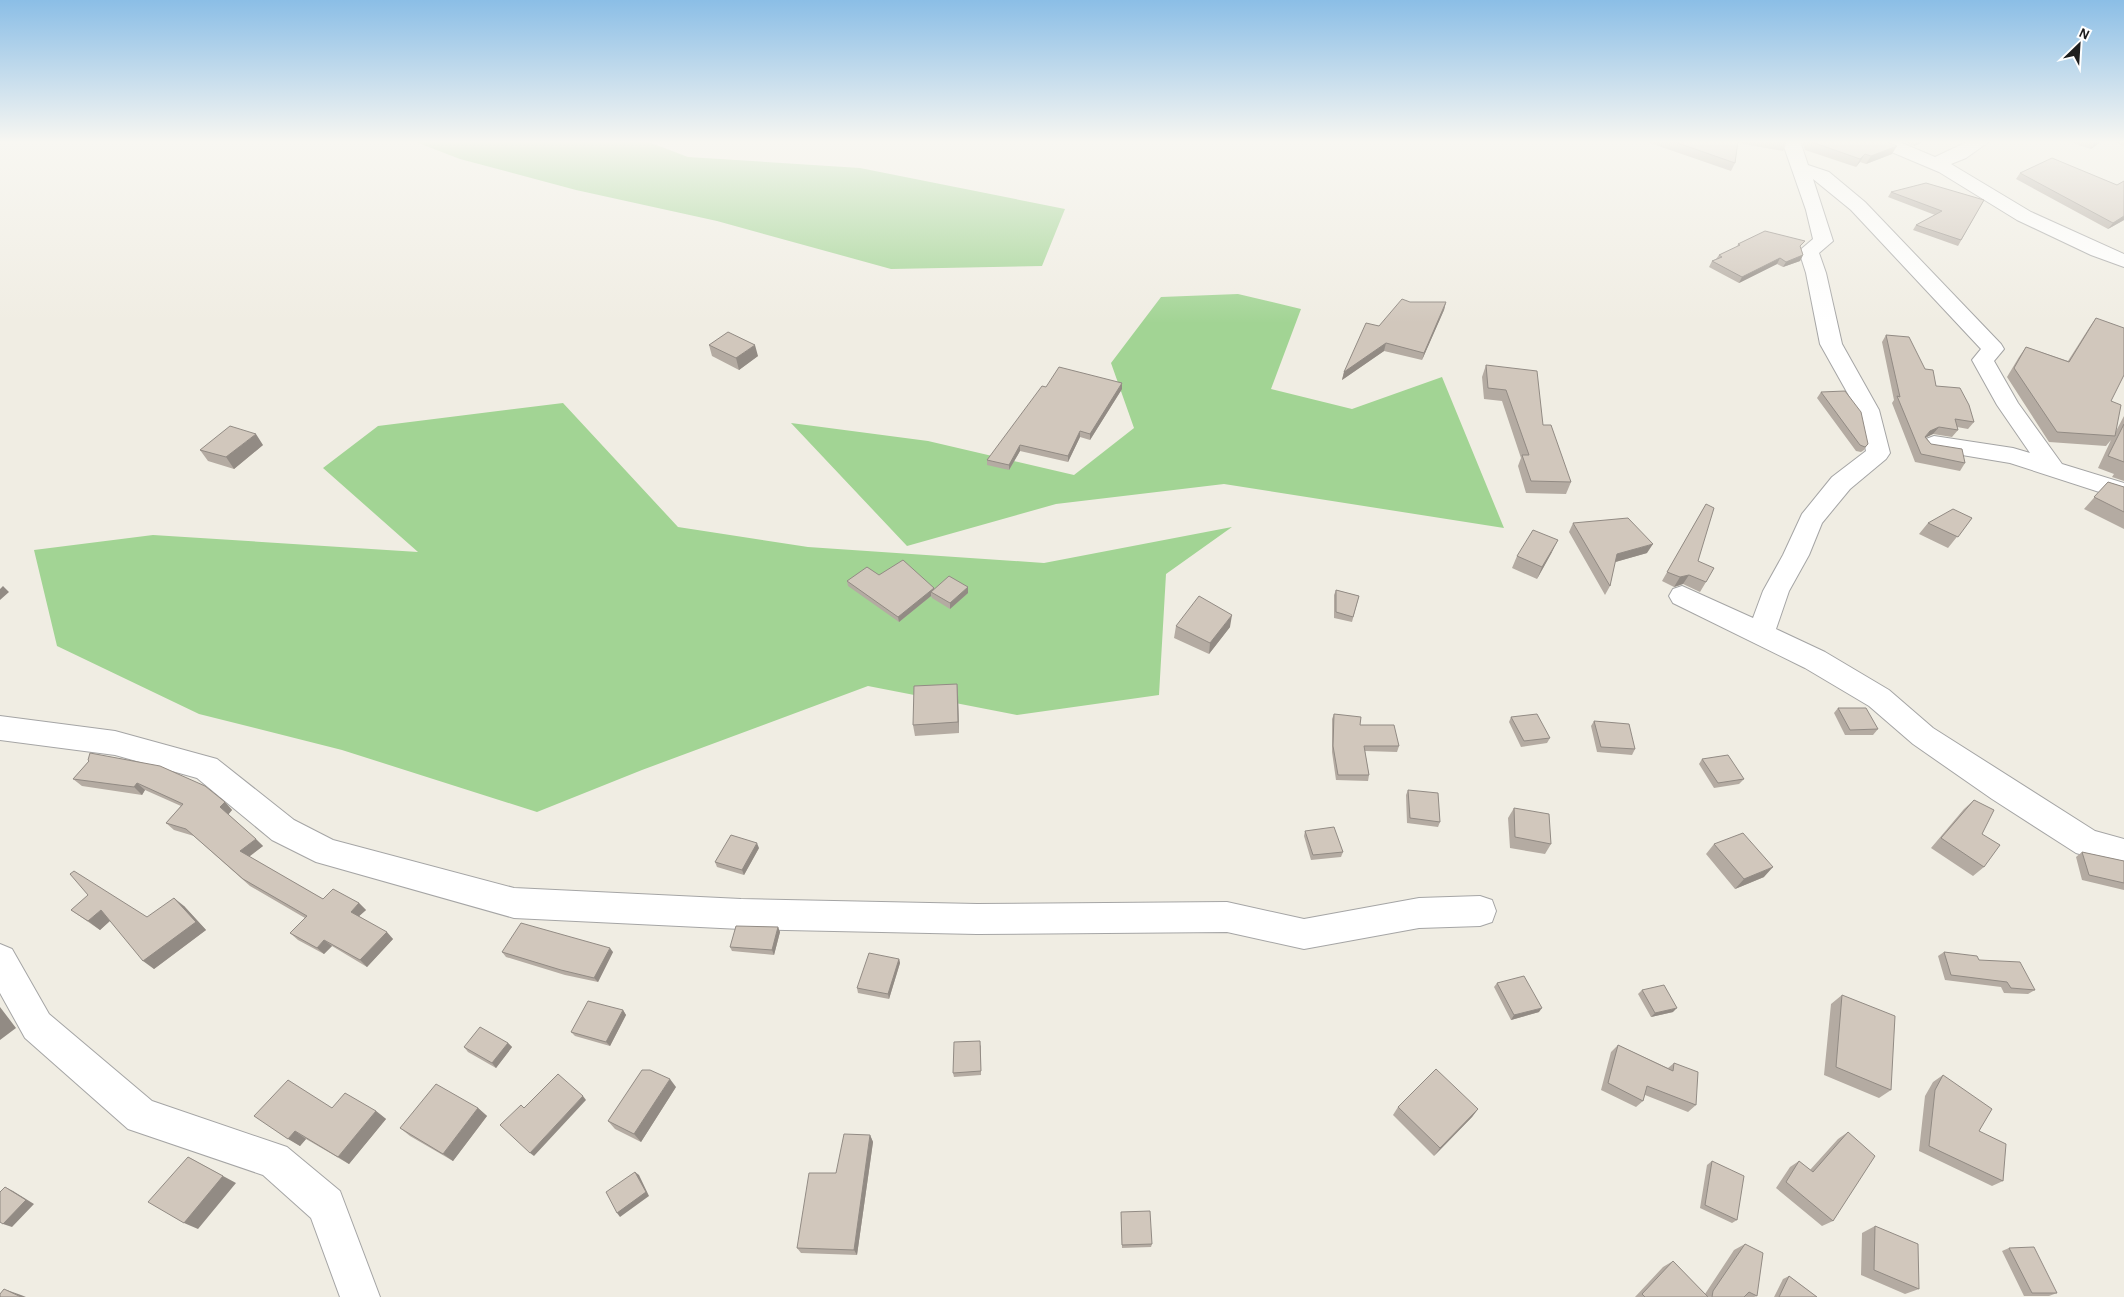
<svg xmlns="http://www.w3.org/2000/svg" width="2124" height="1297" viewBox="0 0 2124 1297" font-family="'Alegreya Sans',sans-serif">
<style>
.forest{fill:#a2d494}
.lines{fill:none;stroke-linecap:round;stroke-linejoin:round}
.street-casing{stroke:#a5a5a5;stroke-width:2}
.street{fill:#fff;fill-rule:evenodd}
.wall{fill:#b4aba2}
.shaded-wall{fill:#928b84}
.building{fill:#d1c7bc;stroke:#928b84}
</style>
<rect width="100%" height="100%" fill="#f0ede3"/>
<path class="forest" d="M 413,141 L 646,141 L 688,157 L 860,168 L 1065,209 L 1042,266 L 891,269 L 717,221 L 576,190 L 460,159 Z
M 1238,294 L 1301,309 L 1271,389 L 1352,409 L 1442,377 L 1504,528 L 1224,484 L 1056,504 L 907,546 L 791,423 L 928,441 L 1074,475 L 1134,428 L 1111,363 L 1161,297 Z
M 563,403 L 678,527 L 808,547 L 1044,563 L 1232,527 L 1166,574 L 1159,695 L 1017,715 L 868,686 L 642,770 L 537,812 L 342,750 L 199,714 L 57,646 L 34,550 L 153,535 L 418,552 L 323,468 L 378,426 Z"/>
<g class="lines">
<defs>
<path id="street" d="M 1782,141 L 1800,141 L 1808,165 L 1829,172 L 1865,202 L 2001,344 L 2004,349 L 1994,361 L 2018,403 L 2062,464 L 2124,483 L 2124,500 L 2010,463 L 1926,449 L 1922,444 L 1926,439 L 1934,436 L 2013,448 L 2030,453 L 1997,405 L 1972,360 L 1981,349 L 1851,210 L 1813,179 L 1833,241 L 1819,253 L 1826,273 L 1842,344 L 1879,410 L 1890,453 L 1886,459 L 1850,489 L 1822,523 L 1809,555 L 1789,591 L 1776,629 L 1825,652 L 1889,690 L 1933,728 L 2095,831 L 2124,839 L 2124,867 L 2076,853 L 1992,799 L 1913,744 L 1869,706 L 1805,668 L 1673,603 L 1669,596 L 1673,589 L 1682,586 L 1753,618 L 1763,591 L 1783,555 L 1802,514 L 1832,477 L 1866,451 L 1857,410 L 1820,344 L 1806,273 L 1799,251 L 1813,239 L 1806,210 Z
M 1873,141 L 1897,141 L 1935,157 L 1969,141 L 1990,141 L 1966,158 L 1951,164 L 2031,212 L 2124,254 L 2124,267 L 2091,255 L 2017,220 L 1939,172 L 1875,145 Z
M 0,716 L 115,731 L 206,756 L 217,759 L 294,820 L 333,840 L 514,888 L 741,899 L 977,904 L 1227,902 L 1304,919 L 1419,898 L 1480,896 L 1492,900 L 1496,911 L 1492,922 L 1480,926 L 1419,928 L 1304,949 L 1227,932 L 977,934 L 741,929 L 514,918 L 316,862 L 272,840 L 197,778 L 115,755 L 0,740 Z
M 0,944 L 12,949 L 49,1014 L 152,1101 L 287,1147 L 340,1191 L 380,1297 L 340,1297 L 311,1218 L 263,1175 L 128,1129 L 25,1038 L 0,993 Z"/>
</defs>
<use href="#street" class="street-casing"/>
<use href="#street" class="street"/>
</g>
<path class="wall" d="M 1647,141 L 1787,141 L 1787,142 L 1783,151 L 1738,143 L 1735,163 L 1731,171 L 1647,142 Z
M 1802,141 L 1885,141 L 1892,154 L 1866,164 L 1860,162 L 1856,167 L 1805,150 Z
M 1902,141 L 1926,141 L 1914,146 Z
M 2066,141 L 2102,141 L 2091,149 Z
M 2111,141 L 2124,141 L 2124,146 Z
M 2020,173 L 2117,185 L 2124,181 L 2124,220 L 2108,229 L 2016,179 Z
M 1891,192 L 1984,200 L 1958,246 L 1913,230 L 1916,225 L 1935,215 L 1888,197 Z
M 1738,244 L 1801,247 L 1803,255 L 1800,261 L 1783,267 L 1777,264 L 1739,283 L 1709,267 L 1712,261 L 1716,259 L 1719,255 L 1737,247 Z
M 1410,302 L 1446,302 L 1444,310 L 1422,360 L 1384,351 L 1342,380 L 1344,372 L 1379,326 Z
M 2096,318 L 2116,431 L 2124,416 L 2124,481 L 2112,477 L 2114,474 L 2098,468 L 2111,440 L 2106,446 L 2049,442 L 2007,377 L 2019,357 L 2026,347 L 2068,361 L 2089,328 Z
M 1886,335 L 1925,369 L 1936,386 L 1974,422 L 1968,429 L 1957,427 L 1958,430 L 1952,437 L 1933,434 L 1926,437 L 1931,444 L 1965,463 L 1960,471 L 1915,462 L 1892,403 L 1894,400 L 1882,342 Z
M 709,345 L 758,356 L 739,370 L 712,356 Z
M 1486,365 L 1543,425 L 1571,482 L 1566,494 L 1526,493 L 1518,466 L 1521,458 L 1502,401 L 1484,399 L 1482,377 Z
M 1046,387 L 1122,389 L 1090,440 L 1080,437 L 1068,462 L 1020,451 L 1009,470 L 987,465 L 987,460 Z
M 1821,392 L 1868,444 L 1864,450 L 1861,452 L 1856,451 L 1817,398 Z
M 263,445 L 234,469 L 208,461 L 200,450 Z
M 2108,482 L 2124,487 L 2124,529 L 2084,509 Z
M 1706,504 L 1698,561 L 1706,582 L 1700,592 L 1683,584 L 1674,587 L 1662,581 Z
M 1972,518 L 1948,548 L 1919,534 L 1928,523 Z
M 1573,523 L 1647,553 L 1615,562 L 1610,586 L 1605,595 L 1569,532 Z
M 1552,552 L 1537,579 L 1512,568 L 1517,556 Z
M 879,575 L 934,588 L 934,590 L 968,593 L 950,609 L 932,598 L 931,596 L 899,622 L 848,586 L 847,581 Z
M 1336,590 L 1359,596 L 1352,622 L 1334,618 L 1334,595 Z
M 1176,626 L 1230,627 L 1209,654 L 1174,638 Z
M 957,684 L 958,695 L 959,733 L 915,736 L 913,725 Z
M 1838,708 L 1878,729 L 1873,735 L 1845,735 L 1834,713 Z
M 1334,714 L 1360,725 L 1399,746 L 1397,752 L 1365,751 L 1369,775 L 1368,781 L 1336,780 L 1332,752 L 1332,719 Z
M 1511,717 L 1550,738 L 1547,743 L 1521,747 L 1509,722 Z
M 1594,721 L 1635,749 L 1632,755 L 1597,752 L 1591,726 Z
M 1702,759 L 1744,779 L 1739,784 L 1714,788 L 1699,764 Z
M 89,761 L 225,802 L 232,810 L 228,814 L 263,846 L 249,857 L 323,899 L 359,903 L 366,910 L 359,916 L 393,939 L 367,967 L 332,946 L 324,954 L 298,940 L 290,933 L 305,918 L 250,886 L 194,836 L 174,830 L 166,823 L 181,806 L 145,790 L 142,795 L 82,786 L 73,779 Z
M 1408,790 L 1440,822 L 1438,827 L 1407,823 L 1406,795 Z
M 1974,800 L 1982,834 L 1984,867 L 1973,876 L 1931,848 L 1964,809 Z
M 1514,808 L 1551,844 L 1545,854 L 1510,848 L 1508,818 Z
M 1305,831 L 1343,852 L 1341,857 L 1311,860 L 1304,836 Z
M 1714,844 L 1764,877 L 1735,889 L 1706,854 Z
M 759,848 L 744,875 L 717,867 L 715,862 Z
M 2082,852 L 2124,861 L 2124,890 L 2082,880 L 2076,857 Z
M 184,906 L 206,930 L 154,969 L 110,921 L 100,930 L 71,910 L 147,917 Z
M 778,927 L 780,932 L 774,955 L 732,951 L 730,947 Z
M 502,952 L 613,952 L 598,982 L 565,975 L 506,957 Z
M 1944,952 L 2035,990 L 2028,994 L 2004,993 L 2001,987 L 1945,980 L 1938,956 Z
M 899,959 L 900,963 L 889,999 L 858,993 L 857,988 Z
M 1497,983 L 1539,1012 L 1511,1020 L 1494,987 Z
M 1642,990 L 1673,1012 L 1651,1017 L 1638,994 Z
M 1842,995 L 1891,1090 L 1879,1098 L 1824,1075 L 1831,1004 Z
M 623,1010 L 626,1015 L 610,1046 L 575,1036 L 571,1032 Z
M 508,1043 L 512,1047 L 496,1068 L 468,1052 L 464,1047 Z
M 981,1045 L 981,1075 L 954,1077 L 953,1073 Z
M 1618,1045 L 1668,1068 L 1674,1063 L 1696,1105 L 1688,1112 L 1645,1095 L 1643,1101 L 1636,1107 L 1601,1090 L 1611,1052 Z
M 1943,1075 L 1979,1131 L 2003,1181 L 1992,1186 L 1919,1151 L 1925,1096 L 1933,1082 Z
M 676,1087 L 641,1142 L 615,1129 L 608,1121 Z
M 1398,1107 L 1478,1109 L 1472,1117 L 1434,1156 L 1393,1115 Z
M 332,1108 L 376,1111 L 386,1119 L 349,1164 L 306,1139 L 300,1146 L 254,1116 Z
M 478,1108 L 487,1116 L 453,1161 L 410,1136 L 400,1128 Z
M 1848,1132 L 1833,1221 L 1822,1226 L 1776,1188 L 1790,1167 L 1799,1161 L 1810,1170 L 1838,1139 Z
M 870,1135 L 873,1142 L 857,1255 L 801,1253 L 797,1248 L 836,1173 Z
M 1712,1161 L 1737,1220 L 1732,1223 L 1700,1208 L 1707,1165 Z
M 1121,1212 L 1152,1244 L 1151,1247 L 1122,1248 Z
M 1875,1226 L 1919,1289 L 1905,1294 L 1861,1275 L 1862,1233 Z
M 1745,1244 L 1757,1296 L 1754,1297 L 1635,1297 L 1663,1267 L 1673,1261 L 1705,1294 L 1734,1250 Z
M 2009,1248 L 2057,1293 L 2049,1296 L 2024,1296 L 2002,1251 Z
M 1789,1276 L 1817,1297 L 1774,1297 L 1783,1279 Z"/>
<path class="shaded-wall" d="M 1916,141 L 1926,141 L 1914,146 Z
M 2098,141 L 2102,141 L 2091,149 L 2095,143 Z
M 1897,146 L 1892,154 L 1866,164 L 1871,156 Z
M 1865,154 L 1860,162 L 1856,167 L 1860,159 Z
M 2124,216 L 2124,220 L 2108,229 L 2113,223 Z
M 1803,255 L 1800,261 L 1783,267 L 1786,262 Z
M 1780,258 L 1777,264 L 1739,283 L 1742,277 Z
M 1446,302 L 1444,310 L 1422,360 L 1424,353 Z
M 1386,343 L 1384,351 L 1342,380 L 1344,372 Z
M 755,345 L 758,356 L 739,370 L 736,358 Z
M 1122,383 L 1122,389 L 1090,440 L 1090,434 Z
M 1939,427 L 1933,434 L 1925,438 L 1930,431 Z
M 1080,431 L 1080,437 L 1068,462 L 1068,456 Z
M 256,434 L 263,445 L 234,469 L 226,457 Z
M 1020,445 L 1020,451 L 1009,470 L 1009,465 Z
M 1558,540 L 1552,552 L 1537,579 L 1542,567 Z
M 1653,544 L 1647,553 L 1612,563 L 1617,554 Z
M 1689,575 L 1683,584 L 1674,587 L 1680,577 Z
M 3,586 L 9,592 L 0,600 L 0,589 Z
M 968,587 L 968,593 L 950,609 L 950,603 Z
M 934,588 L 935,594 L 931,592 L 931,596 L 899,622 L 898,617 Z
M 1232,615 L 1230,627 L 1209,654 L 1210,643 Z
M 957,684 L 958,695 L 959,733 L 958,722 Z
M 137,783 L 145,790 L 142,795 L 134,787 Z
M 225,802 L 232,810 L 228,815 L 220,807 Z
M 256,839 L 263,846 L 247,858 L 240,851 Z
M 757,843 L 759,848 L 744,875 L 742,870 Z
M 1773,867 L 1764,877 L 1735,889 L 1744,879 Z
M 174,898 L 184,906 L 206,930 L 154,969 L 143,961 Z
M 359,903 L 366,910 L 357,918 L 351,912 Z
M 101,910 L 112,919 L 100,930 L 88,921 Z
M 778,927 L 780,932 L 774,955 L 772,950 Z
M 387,932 L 393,939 L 367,967 L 360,960 Z
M 324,940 L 332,946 L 324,954 L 317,948 Z
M 610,948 L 613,952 L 598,982 L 594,978 Z
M 899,959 L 900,963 L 889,999 L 888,994 Z
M 0,1007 L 16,1028 L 0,1040 Z
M 1542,1008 L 1539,1012 L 1511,1020 L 1514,1015 Z
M 1677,1008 L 1673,1012 L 1651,1017 L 1655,1013 Z
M 623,1010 L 626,1015 L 610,1046 L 606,1042 Z
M 508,1043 L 512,1047 L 496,1068 L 492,1063 Z
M 670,1079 L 676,1087 L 641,1142 L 634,1134 Z
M 583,1096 L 586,1100 L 534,1156 L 530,1153 Z
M 478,1108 L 487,1116 L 453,1161 L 443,1154 Z
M 1478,1109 L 1472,1117 L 1434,1156 L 1440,1148 Z
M 376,1111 L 386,1119 L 349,1164 L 338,1157 Z
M 295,1131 L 306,1139 L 300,1146 L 288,1139 Z
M 870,1135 L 873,1142 L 857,1255 L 854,1250 Z
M 188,1157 L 236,1183 L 198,1229 L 184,1223 Z
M 635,1172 L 639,1175 L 649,1196 L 620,1217 L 617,1213 Z
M 5,1187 L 13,1191 L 34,1204 L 12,1227 L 3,1224 Z
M 4,1289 L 21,1295 L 26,1297 L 21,1297 Z"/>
<path class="building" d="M 1672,141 L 1738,141 L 1735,163 Z
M 1809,141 L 1885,141 L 1897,146 L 1871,156 L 1865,154 L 1860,159 Z
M 2052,158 L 2117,185 L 2124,181 L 2124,216 L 2113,223 L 2020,173 Z
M 1926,183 L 1984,200 L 1961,240 L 1916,225 L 1942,211 L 1891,192 Z
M 1765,231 L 1805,241 L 1800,246 L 1803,255 L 1786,262 L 1780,258 L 1742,277 L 1712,261 L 1722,257 L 1719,255 L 1740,245 L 1738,244 Z
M 1402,299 L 1410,302 L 1446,302 L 1424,353 L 1386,343 L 1344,372 L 1366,323 L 1379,326 Z
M 2096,318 L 2124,328 L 2124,375 L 2111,401 L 2121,405 L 2115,436 L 2057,432 L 2014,368 L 2026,347 L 2069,362 Z
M 728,332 L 755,345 L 736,358 L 709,345 Z
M 1886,335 L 1909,337 L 1925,369 L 1933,370 L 1936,386 L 1960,388 L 1969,405 L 1974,422 L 1955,419 L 1958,430 L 1939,427 L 1930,431 L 1925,437 L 1931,444 L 1962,449 L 1965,463 L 1921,454 L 1897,396 L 1900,397 Z
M 1486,365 L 1537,371 L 1543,425 L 1551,425 L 1571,482 L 1531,481 L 1522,455 L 1529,455 L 1506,390 L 1488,388 Z
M 1059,367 L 1122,383 L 1090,434 L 1080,431 L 1068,456 L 1020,445 L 1009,465 L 987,460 L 1042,386 L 1046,387 Z
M 1845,391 L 1861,412 L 1868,444 L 1865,447 L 1860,445 L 1821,392 Z
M 2124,424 L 2124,462 L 2108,456 Z
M 230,426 L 256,434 L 226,457 L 200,450 Z
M 2108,482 L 2124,487 L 2124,512 L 2094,497 Z
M 1706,504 L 1714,508 L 1698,561 L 1714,568 L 1706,582 L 1689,575 L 1680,577 L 1667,572 Z
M 1953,509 L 1972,518 L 1958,537 L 1928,523 Z
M 1628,518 L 1653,544 L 1617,554 L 1610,586 L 1573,523 Z
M 1533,530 L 1558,540 L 1542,567 L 1517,556 Z
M 903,560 L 934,588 L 898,617 L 847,581 L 867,567 L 879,575 Z
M 949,576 L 968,587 L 950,603 L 931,592 Z
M 1336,590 L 1359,596 L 1353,617 L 1336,612 Z
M 1199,596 L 1232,615 L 1210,643 L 1176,626 Z
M 957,684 L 958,722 L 913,725 L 914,686 Z
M 1838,708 L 1866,708 L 1878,729 L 1850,730 Z
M 1334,714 L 1361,717 L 1360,725 L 1394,725 L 1399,746 L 1364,746 L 1369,775 L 1338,775 L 1333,746 Z
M 1537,714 L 1550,738 L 1524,741 L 1511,717 Z
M 1594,721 L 1629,724 L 1635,749 L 1601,747 Z
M 90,753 L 160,766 L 205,786 L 225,802 L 220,807 L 256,839 L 240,851 L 323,899 L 333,889 L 359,903 L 351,912 L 387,932 L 360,960 L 324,940 L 317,948 L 290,933 L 307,916 L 243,879 L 186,829 L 166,823 L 183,804 L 137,783 L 134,787 L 73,779 L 89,761 L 88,760 Z
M 1728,755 L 1744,779 L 1718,783 L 1702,759 Z
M 1408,790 L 1438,793 L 1440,822 L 1410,818 Z
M 1974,800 L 1994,810 L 1982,834 L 2000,845 L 1984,867 L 1941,838 Z
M 1514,808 L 1549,814 L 1551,844 L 1515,837 Z
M 1334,827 L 1343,852 L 1313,855 L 1305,831 Z
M 1743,833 L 1773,867 L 1744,879 L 1714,844 Z
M 731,835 L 757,843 L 742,870 L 715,862 Z
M 2082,852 L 2124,861 L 2124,883 L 2089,875 Z
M 74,871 L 147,917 L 174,898 L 196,922 L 143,961 L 101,910 L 88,921 L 71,910 L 88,895 L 70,874 Z
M 521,923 L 610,948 L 594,978 L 561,970 L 502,952 Z
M 736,926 L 778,927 L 772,950 L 730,947 Z
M 1944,952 L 1977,956 L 1979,960 L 2020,962 L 2035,990 L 2011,988 L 2007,982 L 1951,975 Z
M 869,953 L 899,959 L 888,994 L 857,988 Z
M 1524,976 L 1542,1008 L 1514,1015 L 1497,983 Z
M 1664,985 L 1677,1008 L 1655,1013 L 1642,990 Z
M 1842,995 L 1895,1016 L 1891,1090 L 1836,1067 Z
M 588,1001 L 623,1010 L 606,1042 L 571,1032 Z
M 480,1027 L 508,1043 L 492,1063 L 464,1047 Z
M 980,1041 L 981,1071 L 953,1073 L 954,1042 Z
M 1618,1045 L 1673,1071 L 1674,1063 L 1698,1072 L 1696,1105 L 1647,1086 L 1643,1101 L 1608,1083 Z
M 1436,1069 L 1478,1109 L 1440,1148 L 1398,1107 Z
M 642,1070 L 650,1070 L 670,1079 L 634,1134 L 608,1121 Z
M 558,1074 L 583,1096 L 530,1153 L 500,1125 L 521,1105 L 524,1108 Z
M 1943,1075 L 1992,1109 L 1979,1131 L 2006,1144 L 2003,1181 L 1929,1146 L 1935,1090 Z
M 288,1080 L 332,1108 L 345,1093 L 376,1111 L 338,1157 L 295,1131 L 288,1139 L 254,1116 Z
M 436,1084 L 478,1108 L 443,1154 L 400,1128 Z
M 1848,1132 L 1875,1156 L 1833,1221 L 1786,1182 L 1799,1161 L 1813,1172 Z
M 844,1134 L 870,1135 L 854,1250 L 797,1248 L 809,1173 L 836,1173 Z
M 188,1157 L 223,1176 L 184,1223 L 148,1202 Z
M 1712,1161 L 1744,1176 L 1737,1220 L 1705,1205 Z
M 635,1172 L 646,1192 L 617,1213 L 606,1192 Z
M 5,1187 L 26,1200 L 3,1224 L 0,1222 L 0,1192 Z
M 1150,1211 L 1152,1244 L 1122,1245 L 1121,1212 Z
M 1875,1226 L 1918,1244 L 1919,1289 L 1874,1270 Z
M 1745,1244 L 1763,1253 L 1757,1296 L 1749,1292 L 1744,1297 L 1712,1297 L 1713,1291 Z
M 2034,1247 L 2057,1293 L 2032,1293 L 2009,1248 Z
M 1673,1261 L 1708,1297 L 1645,1297 L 1642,1294 Z
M 1789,1276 L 1817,1297 L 1779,1297 Z
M 4,1289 L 21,1297 L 0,1297 L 0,1294 Z"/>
<linearGradient id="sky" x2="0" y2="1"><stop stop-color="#8bbee6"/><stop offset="0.44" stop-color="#f8f7f2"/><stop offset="1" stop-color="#f8f7f2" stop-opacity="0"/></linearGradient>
<rect width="2124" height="323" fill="url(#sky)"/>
<g transform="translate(2079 45) rotate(25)" stroke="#ffffff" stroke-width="4" paint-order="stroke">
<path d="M0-4L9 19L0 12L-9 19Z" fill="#1e1e1e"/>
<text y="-8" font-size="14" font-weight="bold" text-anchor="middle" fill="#1e1e1e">N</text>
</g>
</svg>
